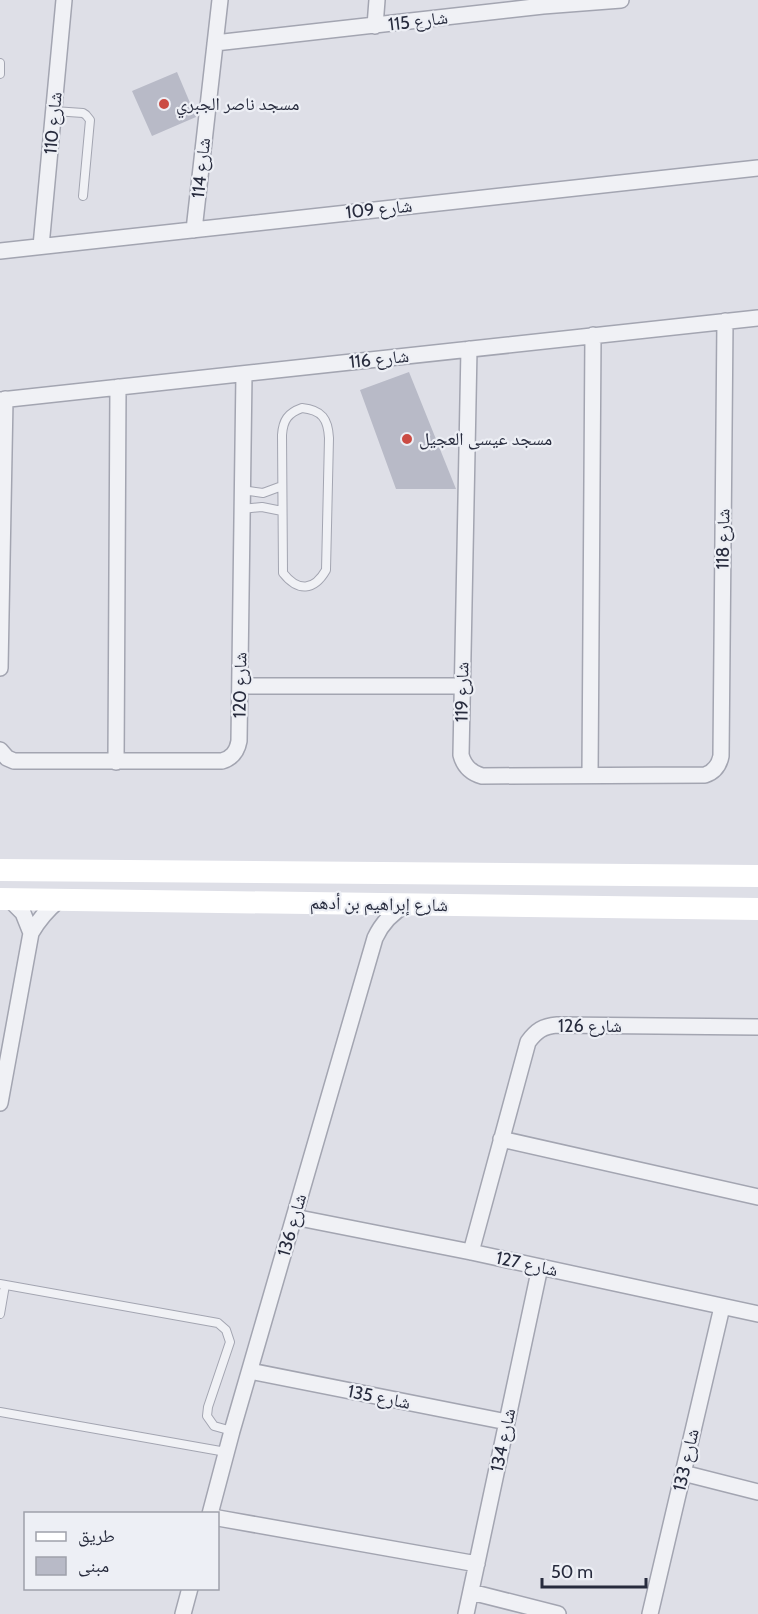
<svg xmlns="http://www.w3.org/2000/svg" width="758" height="1614" viewBox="0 0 758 1614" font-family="Cabin,'Noto Naskh Arabic',sans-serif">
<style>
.building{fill:#b8bac7}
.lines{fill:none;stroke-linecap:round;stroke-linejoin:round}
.lane-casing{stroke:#a3a5b1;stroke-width:10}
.street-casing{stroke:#a3a5b1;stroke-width:18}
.lane{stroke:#f0f1f5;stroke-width:8}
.street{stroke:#f0f1f5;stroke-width:15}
.secondary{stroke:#fff;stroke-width:22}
.poi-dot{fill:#cb4b43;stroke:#edeff5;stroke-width:2}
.labels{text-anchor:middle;stroke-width:4.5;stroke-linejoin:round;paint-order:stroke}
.street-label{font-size:18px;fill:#272b3d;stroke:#edeff5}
.poi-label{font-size:18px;fill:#272b3d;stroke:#edeff5;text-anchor:start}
</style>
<rect width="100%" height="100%" fill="#dedfe7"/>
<path class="building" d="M 177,72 L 196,117 L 152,136 L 132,91 Z
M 409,372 L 456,489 L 396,489 L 360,390 Z"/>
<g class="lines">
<defs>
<path id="lane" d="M 0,63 L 0,74
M 54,111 L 83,113 L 86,115 L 90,120 L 83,196
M 302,408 C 322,410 328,419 329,438 L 326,570 C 314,591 298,592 283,573 L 282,435 C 283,420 288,413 302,408 Z
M 242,490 L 263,493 L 282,486
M 242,509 L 262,507 L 282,511
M 0,1284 L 218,1323 L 226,1330 L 230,1342 L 208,1407 L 207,1416 L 214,1426 L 232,1431
M 0,1314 L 5,1285
M 0,1412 L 226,1452"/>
<path id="street" d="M 375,26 L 377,0
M 215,43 L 543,6 L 621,0
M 194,230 L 220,0
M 41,246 L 64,0
M 0,251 L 758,168
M 469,349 L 461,755 C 464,766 471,773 482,776 L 705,775 C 714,772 719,766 721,756 L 725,321
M 0,400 L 758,318
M 0,668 L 5,399
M 240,686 L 462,686
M 0,750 L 7,758 L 14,761 L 222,761 C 232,758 237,752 239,741 L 244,374
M 116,762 L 118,387
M 590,775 L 593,335
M 9,899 L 23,913 L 31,933
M 0,1103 L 31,933 C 39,919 47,910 59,900
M 501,1139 L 758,1197
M 294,1217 L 471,1252 L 758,1314
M 471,1252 L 528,1042 C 536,1031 543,1026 557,1025 L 758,1027
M 250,1371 L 507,1422
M 683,1473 L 758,1492
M 210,1514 L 232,1431 L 375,938 C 382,923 391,913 406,905
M 218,1518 L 477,1564
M 471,1592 L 558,1614
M 183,1614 L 190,1588
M 466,1614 L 540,1267
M 650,1614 L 722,1307"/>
</defs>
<use href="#lane" class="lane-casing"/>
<use href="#street" class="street-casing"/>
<use href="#lane" class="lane"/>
<use href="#street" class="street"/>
<path class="secondary" d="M 0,870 L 758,876
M 0,899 L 758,909"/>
</g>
<g class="poi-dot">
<circle cx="164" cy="104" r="6"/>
<circle cx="407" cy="439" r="6"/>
</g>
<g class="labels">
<g class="street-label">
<text transform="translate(418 21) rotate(-7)" y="6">شارع 115</text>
<text transform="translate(53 123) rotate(-85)" y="6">شارع 110</text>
<text transform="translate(201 168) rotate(-84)" y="6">شارع 114</text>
<text transform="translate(379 209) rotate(-6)" y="6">شارع 109</text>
<text transform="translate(379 359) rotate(-6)" y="6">شارع 116</text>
<text transform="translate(723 539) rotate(-89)" y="6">شارع 118</text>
<text transform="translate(240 685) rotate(-89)" y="6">شارع 120</text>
<text transform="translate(462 692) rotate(-89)" y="6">شارع 119</text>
<text transform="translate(379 904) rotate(1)" y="6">شارع إبراهيم بن أدهم</text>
<text x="590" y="1032">شارع 126</text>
<text transform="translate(292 1225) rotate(-74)" y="6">شارع 136</text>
<text transform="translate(527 1264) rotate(12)" y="6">شارع 127</text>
<text transform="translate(379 1397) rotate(11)" y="6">شارع 135</text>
<text transform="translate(503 1440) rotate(-78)" y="6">شارع 134</text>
<text transform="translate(686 1460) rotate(-77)" y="6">شارع 133</text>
</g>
<g class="poi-label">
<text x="176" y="110">مسجد ناصر الجبري</text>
<text x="419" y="445">مسجد عيسى العجيل</text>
</g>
</g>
<rect x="24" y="1512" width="195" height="78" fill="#edeff5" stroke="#9ea1ab" stroke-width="1.5"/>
<rect x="36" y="1532" width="30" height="9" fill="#ffffff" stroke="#9ea1ab" stroke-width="1.5"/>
<text x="78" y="1542" font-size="18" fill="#272b3d">طريق</text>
<rect x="36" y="1557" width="30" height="18" fill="#b8bac7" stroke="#9ea1ab" stroke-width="1.5"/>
<text x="78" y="1572" font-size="18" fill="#272b3d">مبنى</text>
<path d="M542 1578v9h104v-9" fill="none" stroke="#272b3d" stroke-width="3"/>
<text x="551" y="1578" font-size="18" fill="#272b3d" stroke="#edeff5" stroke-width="4.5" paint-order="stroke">50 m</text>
</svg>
